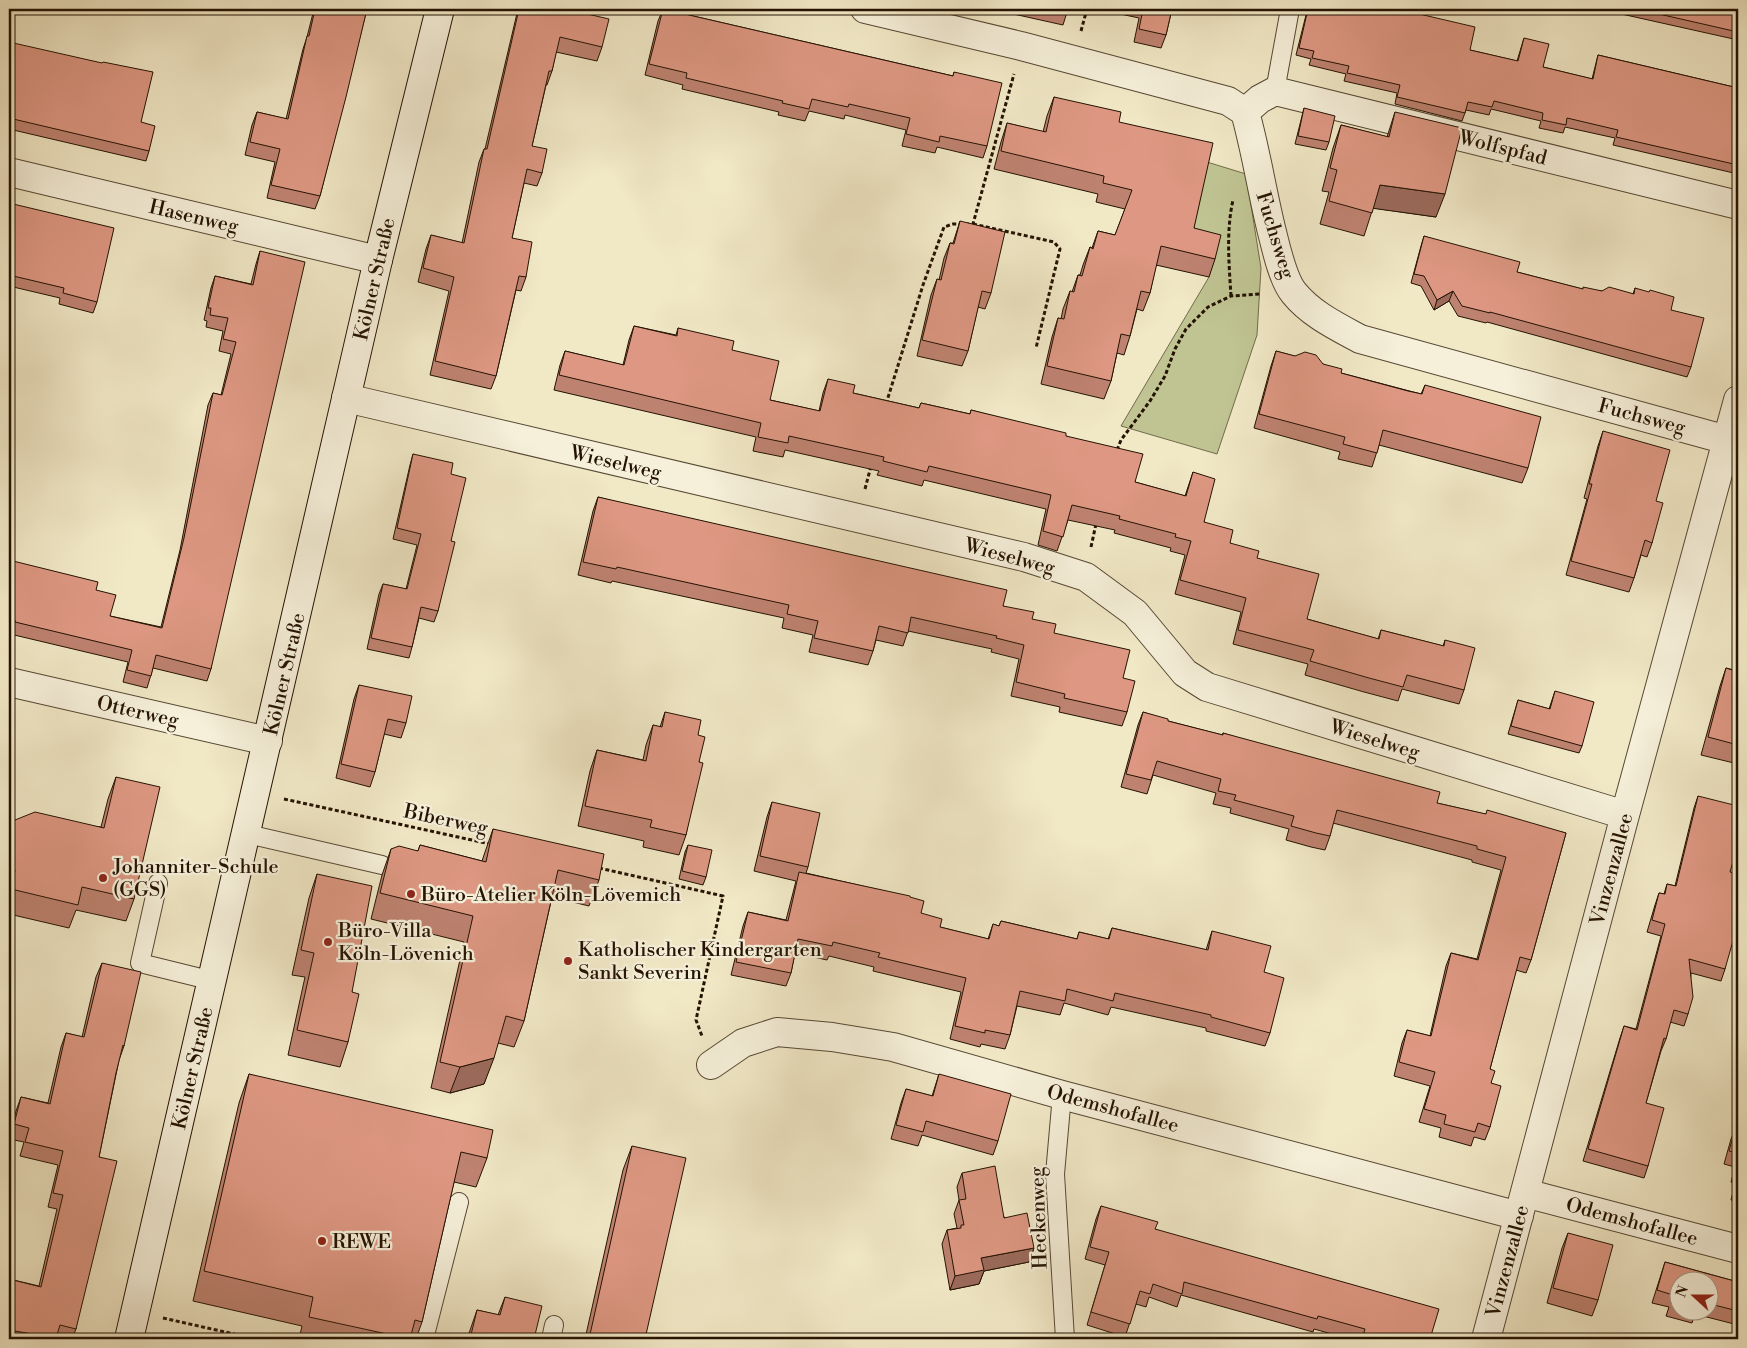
<svg xmlns="http://www.w3.org/2000/svg" width="1747" height="1348" viewBox="0 0 1747 1348" font-family="'Libre Bodoni',serif">
<style>
.green{fill:#bfc492;stroke:#726b4a}
.lines{fill:none;stroke-linecap:round;stroke-linejoin:round}
.lane-casing{stroke:#574833;stroke-width:20}
.street-casing{stroke:#574833;stroke-width:30}
.secondary-casing{stroke:#241202;stroke-width:30}
.path{stroke:#241202;stroke-width:3;stroke-dasharray:4 2.5;stroke-linecap:butt}
.lane{stroke:#f6f0da;stroke-width:18}
.street{stroke:#f6f0da;stroke-width:28}
.secondary{stroke:#f6f0da;stroke-width:28}
.wall{fill:#be8270;stroke:#241202;fill-rule:evenodd}
.shaded-wall{fill:#9b6a5b;stroke:#241202}
.building{fill:#dd9782;stroke:#241202}
.poi-dot{fill:#8f2418;stroke:#f6f0da;stroke-width:2}
.labels{text-anchor:middle;stroke-width:4.5;stroke-linejoin:round;paint-order:stroke}
.street-label{font-size:20px;fill:#241202;stroke:#f6f0da}
.poi-label{font-size:20px;fill:#241202;stroke:#f6f0da;text-anchor:start}
</style>
<rect width="100%" height="100%" fill="#f1e8c6"/>
<filter id="stains"><feTurbulence type="fractalNoise" baseFrequency=".004" numOctaves="4"/><feColorMatrix values="0 0 0 0 .2 0 0 0 0 .09 0 0 0 0 .02 0 0 0 .5 -.17"/></filter>
<radialGradient id="worn" r=".72"><stop offset=".6" stop-color="#630" stop-opacity="0"/><stop offset="1" stop-color="#630" stop-opacity=".3"/></radialGradient>
<path class="green" d="M 1207,162 L 1246,174 L 1261,268 L 1257,335 L 1217,454 L 1121,426 L 1209,277 L 1215,253 L 1192,225 Z"/>
<g class="lines">
<defs>
<path id="lane" d="M 1275,91 L 1290,9
M 247,834 L 382,865
M 158,883 L 140,963 L 213,981
M 1062,1095 L 1055,1174 L 1065,1339
M 424,1339 L 459,1202
M 551,1339 L 554,1325"/>
<path id="street" d="M 865,9 L 1021,46 L 1228,101 L 1245,112 C 1256,151 1262,192 1272,232 C 1276,248 1283,280 1294,293 C 1311,314 1336,326 1360,339 L 1727,440
M 1245,112 L 1260,99 L 1275,91 L 1738,205
M 9,172 L 378,260
M 346,398 L 1024,557 L 1086,577 L 1135,613 L 1185,673 L 1207,687 L 1625,815
M 9,682 L 268,741
M 711,1065 L 743,1043 L 777,1032 L 832,1037 L 893,1047 L 1062,1095 L 1519,1216
M 1525,1193 L 1738,1249
M 1486,1339 L 1625,815 L 1738,400"/>
<path id="secondary" d="M 129,1339 L 378,260 L 440,9"/>
</defs>
<use href="#lane" class="lane-casing"/>
<use href="#street" class="street-casing"/>
<use href="#secondary" class="secondary-casing"/>
<path class="path" d="M 1081,31 L 1087,9
M 973,224 L 1054,242 L 1060,249 L 1036,348
M 1231,296 C 1229,264 1226,231 1233,200
M 886,404 L 923,285 L 944,227 L 953,224 L 973,224 L 1014,74
M 1117,450 L 1121,440 L 1150,401 L 1165,376 L 1175,349 L 1186,329 L 1208,307 L 1231,296 L 1260,294
M 865,489 L 871,466
M 1091,547 L 1096,524
M 284,799 L 490,844
M 599,868 L 723,896 L 696,1020 L 702,1036
M 163,1318 L 256,1339
M 226,1339 L 228,1333"/>
<use href="#lane" class="lane"/>
<use href="#street" class="street"/>
<use href="#secondary" class="secondary"/>
</g>
<path class="wall" d="M 314,9 L 367,9 L 320,196 L 315,209 L 267,198 L 275,162 L 245,155 L 252,125 L 257,112 L 286,119 L 303,49 L 307,37 Z
M 518,9 L 566,9 L 602,47 L 597,61 L 556,52 L 552,71 L 547,85 L 546,85 L 532,146 L 542,173 L 537,186 L 524,183 L 512,238 L 526,277 L 521,291 L 516,290 L 496,376 L 491,389 L 430,375 L 449,291 L 418,282 L 426,249 L 431,235 L 462,243 L 479,162 L 484,149 L 485,149 Z
M 663,9 L 953,76 L 954,72 L 987,146 L 983,158 L 937,147 L 935,153 L 902,146 L 906,130 L 845,115 L 844,119 L 809,111 L 805,121 L 778,115 L 779,112 L 682,89 L 683,85 L 645,75 L 658,21 Z
M 991,9 L 1068,9 L 1063,25 Z
M 1097,9 L 1172,9 L 1166,35 L 1161,48 L 1134,42 L 1139,18 Z
M 1308,9 L 1322,10 L 1323,9 L 1398,9 L 1470,50 L 1517,61 L 1524,38 L 1543,67 L 1592,79 L 1598,55 L 1738,88 L 1738,174 L 1613,145 L 1615,138 L 1565,127 L 1563,133 L 1539,128 L 1541,121 L 1491,109 L 1489,115 L 1466,110 L 1462,121 L 1395,104 L 1397,93 L 1344,81 L 1346,74 L 1309,65 L 1311,59 L 1296,55 L 1306,15 Z
M 1608,9 L 1738,9 L 1738,40 L 1608,11 Z
M 9,37 L 9,42 L 141,122 L 149,151 L 146,161 L 9,129 Z
M 1054,97 L 1119,122 L 1215,259 L 1209,277 L 1156,265 L 1150,293 L 1143,311 L 1137,309 L 1130,336 L 1124,355 L 1117,353 L 1111,381 L 1104,399 L 1041,384 L 1052,337 L 1058,318 L 1061,319 L 1063,309 L 1070,291 L 1072,292 L 1078,275 L 1080,275 L 1083,265 L 1090,247 L 1092,248 L 1098,231 L 1115,235 L 1125,209 L 1096,202 L 1098,194 L 994,169 L 1001,142 L 1007,123 L 1043,132 L 1047,116 Z
M 1304,108 L 1329,142 L 1326,150 L 1295,144 Z
M 1395,112 L 1436,217 L 1373,208 L 1364,236 L 1320,224 L 1329,192 L 1322,191 L 1333,148 L 1341,125 L 1387,137 Z
M 9,203 L 97,302 L 93,313 L 59,304 L 60,298 L 9,286 Z
M 960,221 L 991,293 L 985,309 L 978,307 L 968,351 L 962,366 L 917,356 L 931,295 L 937,279 L 939,280 L 944,258 L 950,243 L 953,243 Z
M 1424,236 L 1517,272 L 1582,289 L 1602,291 L 1633,294 L 1635,288 L 1671,310 L 1691,367 L 1687,377 L 1487,322 L 1486,323 L 1458,316 L 1449,301 L 1434,310 L 1421,286 L 1411,283 L 1421,246 Z
M 260,251 L 211,669 L 207,681 L 153,668 L 147,688 L 123,682 L 128,662 L 10,634 L 11,632 L 9,632 L 9,560 L 110,616 L 161,627 L 180,550 L 208,405 L 213,393 L 221,395 L 231,354 L 219,351 L 223,331 L 206,327 L 207,321 L 204,320 L 211,288 L 215,276 L 251,284 L 256,264 Z
M 634,326 L 676,335 L 678,328 L 732,350 L 770,400 L 819,411 L 823,393 L 828,379 L 853,393 L 919,408 L 921,403 L 970,414 L 971,410 L 1066,436 L 1135,482 L 1185,496 L 1193,472 L 1204,522 L 1230,543 L 1257,558 L 1307,619 L 1378,639 L 1381,630 L 1443,646 L 1445,640 L 1464,690 L 1459,704 L 1402,689 L 1398,701 L 1364,692 L 1305,675 L 1308,664 L 1233,644 L 1241,612 L 1175,594 L 1185,555 L 1170,551 L 1171,548 L 1114,533 L 1115,530 L 1068,520 L 1057,551 L 1038,545 L 1046,509 L 924,480 L 922,486 L 877,475 L 879,471 L 785,450 L 783,457 L 753,451 L 756,437 L 554,390 L 560,365 L 565,351 L 623,365 L 629,340 Z
M 1276,351 L 1323,364 L 1341,373 L 1421,394 L 1425,385 L 1528,468 L 1522,483 L 1379,445 L 1372,467 L 1338,459 L 1340,452 L 1254,428 L 1271,366 Z
M 1603,431 L 1656,501 L 1652,543 L 1647,557 L 1641,555 L 1634,578 L 1629,592 L 1566,575 L 1587,499 L 1584,498 L 1598,446 Z
M 413,454 L 451,474 L 451,541 L 438,611 L 434,622 L 419,618 L 412,647 L 409,658 L 367,649 L 379,594 L 383,584 L 406,589 L 417,545 L 393,539 L 410,465 Z
M 598,497 L 1003,606 L 1032,619 L 1123,678 L 1127,712 L 1122,726 L 1059,712 L 1060,707 L 1011,696 L 1019,659 L 991,652 L 992,649 L 908,631 L 903,646 L 876,640 L 873,651 L 868,665 L 809,652 L 813,635 L 782,628 L 784,618 L 612,581 L 611,583 L 578,575 L 593,511 Z
M 1738,614 L 1738,637 L 1733,635 Z
M 1738,654 L 1738,764 L 1701,755 L 1720,686 L 1726,668 L 1734,670 Z
M 359,685 L 406,723 L 401,738 L 384,734 L 375,772 L 370,787 L 336,778 L 354,699 Z
M 1555,691 L 1582,746 L 1579,753 L 1508,734 L 1518,700 L 1549,709 Z
M 665,712 L 698,735 L 699,762 L 686,835 L 679,855 L 643,847 L 644,841 L 578,826 L 590,771 L 597,750 L 643,760 L 646,745 L 653,725 L 660,727 Z
M 1143,712 L 1168,721 L 1222,735 L 1223,733 L 1437,803 L 1566,833 L 1531,960 L 1526,973 L 1516,970 L 1490,1069 L 1491,1083 L 1490,1127 L 1485,1140 L 1474,1137 L 1471,1146 L 1439,1137 L 1441,1128 L 1419,1122 L 1430,1086 L 1394,1076 L 1402,1043 L 1407,1030 L 1430,1036 L 1446,966 L 1451,953 L 1477,959 L 1501,870 L 1472,862 L 1472,860 L 1333,823 L 1330,836 L 1325,850 L 1311,847 L 1286,840 L 1289,829 L 1230,813 L 1231,808 L 1213,804 L 1216,793 L 1153,775 L 1147,794 L 1121,787 L 1138,725 Z
M 116,777 L 134,899 L 126,921 L 76,910 L 69,928 L 9,914 L 9,822 L 101,827 L 108,799 Z
M 1698,796 L 1730,872 L 1725,969 L 1721,981 L 1691,973 L 1688,1014 L 1684,1026 L 1670,1022 L 1666,1039 L 1661,1051 L 1646,1103 L 1648,1166 L 1644,1178 L 1583,1161 L 1620,1038 L 1624,1026 L 1636,1029 L 1661,936 L 1647,932 L 1655,905 L 1659,893 L 1664,894 L 1667,884 L 1675,886 L 1694,808 Z
M 772,802 L 808,867 L 806,873 L 910,897 L 921,913 L 940,927 L 988,939 L 993,924 L 999,926 L 1001,921 L 1077,939 L 1079,932 L 1108,939 L 1112,928 L 1206,950 L 1212,931 L 1264,972 L 1270,1033 L 1265,1046 L 1206,1031 L 1206,1028 L 1111,1007 L 1108,1015 L 1064,1003 L 1060,1015 L 1017,1006 L 1010,1035 L 1005,1049 L 981,1044 L 980,1047 L 950,1039 L 961,992 L 873,971 L 874,967 L 829,956 L 827,960 L 795,953 L 791,973 L 786,986 L 731,975 L 743,926 L 748,912 L 786,920 L 796,881 L 754,871 L 767,817 Z
M 493,829 L 599,880 L 589,906 L 552,897 L 524,1021 L 514,1047 L 498,1043 L 484,1084 L 450,1093 L 431,1088 L 464,942 L 371,919 L 382,875 L 391,849 L 418,851 L 420,845 L 482,861 L 484,855 Z
M 688,845 L 706,877 L 703,885 L 679,879 L 685,852 Z
M 317,874 L 352,992 L 348,1042 L 340,1067 L 288,1055 L 305,977 L 292,975 L 309,898 Z
M 102,963 L 124,1046 L 119,1060 L 99,1157 L 76,1329 L 72,1339 L 9,1339 L 9,1279 L 39,1286 L 57,1209 L 48,1207 L 58,1165 L 20,1156 L 24,1142 L 9,1139 L 16,1111 L 21,1097 L 48,1103 L 61,1047 L 66,1033 L 82,1037 L 96,977 Z
M 249,1074 L 487,1158 L 476,1187 L 454,1182 L 422,1322 L 416,1339 L 299,1339 L 302,1326 L 193,1301 L 239,1103 Z
M 939,1074 L 998,1141 L 993,1155 L 922,1135 L 918,1146 L 891,1139 L 901,1103 L 906,1089 L 932,1096 Z
M 1736,1126 L 1738,1126 L 1738,1202 L 1731,1200 L 1735,1184 L 1731,1182 L 1735,1167 L 1724,1164 L 1731,1139 Z
M 632,1146 L 645,1339 L 585,1339 L 623,1170 Z
M 962,1173 L 1034,1248 L 1029,1262 L 984,1271 L 979,1284 L 950,1290 L 942,1244 L 947,1230 L 957,1228 L 954,1214 L 959,1200 L 957,1187 Z
M 1101,1206 L 1155,1229 L 1430,1339 L 1350,1339 L 1314,1329 L 1313,1332 L 1181,1295 L 1177,1307 L 1149,1297 L 1146,1307 L 1136,1304 L 1125,1337 L 1087,1325 L 1105,1265 L 1085,1259 L 1096,1219 Z
M 1568,1233 L 1598,1300 L 1592,1316 L 1547,1303 L 1562,1248 Z
M 1665,1262 L 1738,1282 L 1738,1325 L 1695,1314 L 1692,1323 L 1666,1316 L 1669,1307 L 1652,1303 ZM 1680,1280 L 1710,1280 L 1710,1310 L 1680,1310 Z
M 505,1297 L 534,1339 L 467,1339 L 477,1310 L 498,1315 Z"/>
<path class="shaded-wall" d="M 1380,185 L 1445,194 L 1436,217 L 1371,208 Z
M 1453,291 L 1449,301 L 1434,310 L 1437,300 Z
M 494,1058 L 484,1084 L 450,1093 L 460,1067 Z
M 1034,1248 L 1029,1262 L 984,1271 L 979,1284 L 950,1290 L 955,1276 L 981,1258 Z"/>
<path class="building" d="M 315,9 L 367,9 L 346,97 L 320,196 L 271,185 L 280,149 L 250,142 L 257,112 L 288,119 L 307,36 L 309,36 Z
M 519,9 L 566,9 L 609,19 L 602,47 L 560,37 L 552,71 L 549,71 L 532,146 L 547,149 L 542,173 L 527,169 L 512,238 L 532,242 L 526,277 L 519,276 L 496,376 L 435,361 L 454,277 L 423,268 L 431,235 L 464,243 L 484,149 L 487,149 Z
M 663,9 L 953,76 L 954,72 L 1002,83 L 987,146 L 940,136 L 939,142 L 906,134 L 910,118 L 849,104 L 848,107 L 812,99 L 809,109 L 782,103 L 783,101 L 686,78 L 687,73 L 649,64 Z
M 1053,9 L 1068,9 L 1068,12 Z
M 1143,9 L 1172,9 L 1166,35 L 1139,29 Z
M 1308,9 L 1317,9 L 1323,10 L 1324,9 L 1398,9 L 1475,27 L 1470,50 L 1518,61 L 1524,38 L 1549,44 L 1543,67 L 1593,79 L 1598,55 L 1738,88 L 1738,165 L 1616,137 L 1618,130 L 1567,118 L 1566,125 L 1542,120 L 1543,113 L 1494,101 L 1492,107 L 1468,102 L 1465,113 L 1397,97 L 1400,85 L 1347,73 L 1349,66 L 1312,58 L 1314,51 L 1299,48 Z
M 1637,9 L 1738,9 L 1738,32 Z
M 9,37 L 10,38 L 9,42 L 102,63 L 103,62 L 153,72 L 141,122 L 155,126 L 149,151 L 9,118 Z
M 1054,97 L 1121,112 L 1119,122 L 1213,143 L 1194,228 L 1221,235 L 1215,259 L 1161,246 L 1150,293 L 1141,291 L 1130,336 L 1121,334 L 1111,381 L 1047,366 L 1058,318 L 1064,319 L 1070,291 L 1074,292 L 1078,275 L 1082,276 L 1090,247 L 1093,249 L 1098,231 L 1115,235 L 1132,190 L 1103,183 L 1104,176 L 1001,151 L 1007,123 L 1046,132 Z
M 1304,108 L 1335,116 L 1329,142 L 1298,136 Z
M 1395,112 L 1462,128 L 1445,194 L 1380,185 L 1372,213 L 1329,201 L 1337,170 L 1330,168 L 1341,125 L 1389,137 Z
M 9,203 L 114,228 L 97,302 L 63,293 L 64,288 L 9,275 L 9,263 L 11,252 L 9,252 Z
M 960,221 L 1005,232 L 991,293 L 982,291 L 968,351 L 922,340 L 937,279 L 941,280 L 950,243 L 954,244 Z
M 1424,236 L 1520,262 L 1517,272 L 1583,289 L 1583,287 L 1602,291 L 1609,287 L 1634,294 L 1635,288 L 1649,292 L 1650,290 L 1674,297 L 1671,310 L 1704,318 L 1691,367 L 1490,312 L 1490,313 L 1462,306 L 1453,291 L 1437,300 L 1424,276 L 1414,274 Z
M 260,251 L 305,262 L 211,669 L 156,655 L 151,676 L 127,670 L 132,650 L 15,622 L 15,620 L 9,619 L 9,560 L 98,582 L 96,590 L 116,595 L 110,616 L 162,628 L 184,538 L 213,393 L 222,395 L 236,342 L 223,339 L 228,318 L 210,315 L 211,308 L 208,308 L 215,276 L 253,285 Z
M 634,326 L 677,336 L 678,328 L 734,341 L 732,350 L 779,361 L 770,400 L 820,411 L 828,379 L 855,385 L 853,393 L 919,408 L 921,403 L 970,414 L 971,410 L 1066,433 L 1066,436 L 1143,454 L 1135,482 L 1186,496 L 1193,472 L 1215,479 L 1204,522 L 1233,530 L 1230,543 L 1259,551 L 1257,558 L 1319,574 L 1307,619 L 1379,639 L 1381,630 L 1444,646 L 1445,640 L 1475,648 L 1464,690 L 1407,675 L 1403,687 L 1369,678 L 1310,661 L 1314,650 L 1238,630 L 1246,598 L 1180,580 L 1191,541 L 1175,537 L 1176,534 L 1119,519 L 1120,516 L 1072,505 L 1063,537 L 1043,531 L 1051,495 L 929,466 L 927,472 L 883,461 L 884,457 L 789,436 L 788,443 L 758,437 L 761,423 L 559,375 L 565,351 L 624,365 Z
M 1276,351 L 1295,356 L 1305,352 L 1316,355 L 1323,364 L 1342,369 L 1341,373 L 1408,391 L 1422,394 L 1425,385 L 1541,417 L 1528,468 L 1383,430 L 1377,453 L 1343,444 L 1345,437 L 1259,414 Z
M 1603,431 L 1670,450 L 1656,501 L 1663,503 L 1652,543 L 1645,540 L 1634,578 L 1571,561 L 1592,484 L 1589,484 Z
M 413,454 L 453,463 L 451,474 L 466,478 L 451,541 L 455,542 L 438,611 L 421,607 L 412,647 L 371,638 L 383,584 L 407,589 L 421,534 L 397,528 Z
M 598,497 L 1007,590 L 1003,606 L 1034,612 L 1032,619 L 1056,624 L 1054,633 L 1130,650 L 1123,678 L 1135,681 L 1127,712 L 1064,698 L 1065,694 L 1016,682 L 1024,645 L 996,638 L 997,636 L 911,617 L 908,633 L 879,626 L 873,651 L 814,638 L 818,621 L 787,614 L 789,605 L 617,567 L 616,569 L 583,562 Z
M 1738,660 L 1738,745 L 1708,737 L 1726,668 L 1735,671 Z
M 359,685 L 412,696 L 406,723 L 388,719 L 375,772 L 341,764 Z
M 1555,691 L 1594,702 L 1582,746 L 1511,726 L 1518,700 L 1550,709 Z
M 665,712 L 701,720 L 698,735 L 705,737 L 699,762 L 703,763 L 686,835 L 650,827 L 652,820 L 585,806 L 597,750 L 646,761 L 653,725 L 662,727 Z
M 1143,712 L 1168,719 L 1168,721 L 1223,735 L 1223,733 L 1440,792 L 1437,803 L 1486,814 L 1487,810 L 1566,833 L 1531,960 L 1520,957 L 1490,1069 L 1495,1071 L 1491,1083 L 1501,1086 L 1490,1127 L 1478,1123 L 1475,1132 L 1444,1124 L 1446,1115 L 1424,1109 L 1435,1072 L 1399,1062 L 1407,1030 L 1431,1036 L 1451,953 L 1478,960 L 1506,857 L 1477,849 L 1477,846 L 1337,810 L 1330,836 L 1316,833 L 1291,826 L 1294,816 L 1234,800 L 1236,795 L 1218,791 L 1221,779 L 1157,761 L 1151,780 L 1126,774 Z
M 116,777 L 160,787 L 134,899 L 82,887 L 78,905 L 11,889 L 15,870 L 9,869 L 9,822 L 10,822 L 35,812 L 104,828 Z
M 1698,796 L 1738,806 L 1738,844 L 1730,872 L 1738,874 L 1738,923 L 1725,969 L 1689,959 L 1693,997 L 1688,1014 L 1674,1010 L 1666,1039 L 1664,1038 L 1646,1103 L 1664,1108 L 1648,1166 L 1588,1149 L 1624,1026 L 1637,1030 L 1665,924 L 1652,920 L 1659,893 L 1665,894 L 1667,884 L 1676,886 Z
M 772,802 L 820,813 L 808,867 L 760,856 Z
M 493,829 L 604,854 L 599,880 L 558,870 L 524,1021 L 506,1016 L 494,1058 L 460,1067 L 440,1062 L 473,916 L 380,893 L 391,849 L 399,846 L 418,851 L 420,845 L 486,862 Z
M 688,845 L 712,850 L 706,877 L 682,871 Z
M 799,872 L 910,896 L 910,897 L 924,901 L 921,913 L 942,919 L 940,927 L 989,939 L 993,924 L 999,926 L 1001,921 L 1077,939 L 1079,932 L 1109,939 L 1112,928 L 1208,950 L 1212,931 L 1271,946 L 1264,972 L 1284,978 L 1270,1033 L 1211,1017 L 1211,1015 L 1115,993 L 1113,1001 L 1067,989 L 1065,1001 L 1020,991 L 1010,1035 L 985,1030 L 985,1033 L 955,1026 L 966,978 L 878,957 L 880,953 L 833,942 L 832,946 L 798,939 L 791,973 L 736,962 L 748,912 L 788,921 Z
M 317,874 L 372,886 L 352,992 L 359,994 L 348,1042 L 297,1030 L 314,953 L 301,950 Z
M 102,963 L 141,972 L 124,1046 L 123,1045 L 116,1073 L 99,1157 L 117,1161 L 76,1329 L 60,1325 L 56,1338 L 9,1330 L 9,1279 L 41,1287 L 63,1195 L 53,1193 L 63,1151 L 25,1142 L 29,1128 L 14,1124 L 21,1097 L 50,1104 L 66,1033 L 84,1037 Z
M 249,1074 L 493,1130 L 487,1158 L 461,1152 L 422,1322 L 415,1320 L 410,1339 L 309,1317 L 313,1297 L 204,1271 Z
M 939,1074 L 1011,1094 L 998,1141 L 926,1121 L 923,1132 L 896,1125 L 906,1089 L 933,1096 Z
M 1736,1126 L 1738,1126 L 1738,1153 L 1729,1151 Z
M 632,1146 L 686,1158 L 645,1339 L 589,1339 Z
M 1738,1160 L 1738,1169 L 1736,1169 Z
M 995,1166 L 1004,1218 L 1027,1213 L 1034,1248 L 981,1258 L 984,1270 L 955,1276 L 947,1230 L 961,1228 L 961,1225 L 964,1225 L 959,1200 L 966,1199 L 962,1173 Z
M 1738,1178 L 1738,1187 L 1736,1186 Z
M 1101,1206 L 1158,1222 L 1155,1229 L 1439,1309 L 1430,1339 L 1362,1339 L 1365,1329 L 1318,1316 L 1317,1319 L 1184,1282 L 1182,1294 L 1153,1284 L 1150,1294 L 1140,1291 L 1130,1324 L 1091,1312 L 1109,1252 L 1090,1247 Z
M 1568,1233 L 1613,1245 L 1598,1300 L 1553,1288 Z
M 1665,1262 L 1738,1282 L 1738,1311 L 1710,1304 L 1710,1280 L 1680,1280 L 1680,1305 L 1671,1303 L 1673,1295 L 1657,1290 Z
M 505,1297 L 542,1306 L 534,1339 L 470,1339 L 477,1310 L 500,1315 Z"/>
<g class="poi-dot">
<circle cx="103" cy="878" r="5"/>
<circle cx="411" cy="894" r="5"/>
<circle cx="328" cy="942" r="5"/>
<circle cx="568" cy="961" r="5"/>
<circle cx="322" cy="1241" r="5"/>
</g>
<g class="labels">
<g class="street-label">
<text transform="translate(1503 147) rotate(14)" y="7">Wolfspfad</text>
<text transform="translate(194 216) rotate(13)" y="7">Hasenweg</text>
<text transform="translate(1276 235) rotate(73)" y="7">Fuchsweg</text>
<text transform="translate(374 279) rotate(-77)" y="7">Kölner Straße</text>
<text transform="translate(1642 416) rotate(15)" y="7">Fuchsweg</text>
<text transform="translate(616 462) rotate(13)" y="7">Wieselweg</text>
<text transform="translate(1010 556) rotate(15)" y="7">Wieselweg</text>
<text transform="translate(284 674) rotate(-77)" y="7">Kölner Straße</text>
<text transform="translate(138 711) rotate(13)" y="7">Otterweg</text>
<text transform="translate(1375 739) rotate(17)" y="7">Wieselweg</text>
<text transform="translate(446 819) rotate(12)" y="7">Biberweg</text>
<text transform="translate(1611 869) rotate(-75)" y="7">Vinzenzallee</text>
<text transform="translate(192 1068) rotate(-77)" y="7">Kölner Straße</text>
<text transform="translate(1113 1108) rotate(15)" y="7">Odemshofallee</text>
<text transform="translate(1038 1218) rotate(-92)" y="7">Heckenweg</text>
<text transform="translate(1632 1221) rotate(15)" y="7">Odemshofallee</text>
<text transform="translate(1507 1261) rotate(-75)" y="7">Vinzenzallee</text>
</g>
<g class="poi-label">
<text x="113" y="873">Johanniter-Schule<tspan x="113" dy="23">(GGS)</tspan></text>
<text x="421" y="901">Büro-Atelier Köln-Lövemich</text>
<text x="338" y="937">Büro-Villa<tspan x="338" dy="23">Köln-Lövenich</tspan></text>
<text x="578" y="956">Katholischer Kindergarten<tspan x="578" dy="23">Sankt Severin</tspan></text>
<text x="332" y="1248">REWE</text>
</g>
</g>
<rect width="1747" height="1348" fill="none" stroke="#f1e8c6" stroke-width="30"/>
<rect x="10" y="10" width="1727" height="1328" fill="none" stroke="#241202" stroke-width="2.5"/>
<rect x="15" y="15" width="1717" height="1318" fill="none" stroke="#241202"/>
<g transform="translate(1694 1296) rotate(291)"><circle r="24" fill="#f6f0da" stroke="#a29784"/>
<path d="M0-4L9 19L0 12L-9 19Z" fill="#8f2418"/>
<text y="-8" font-size="14" font-weight="bold" text-anchor="middle" fill="#241202">N</text>
</g>
<rect width="100%" height="100%" filter="url(#stains)"/>
<rect width="100%" height="100%" fill="url(#worn)"/>
</svg>
